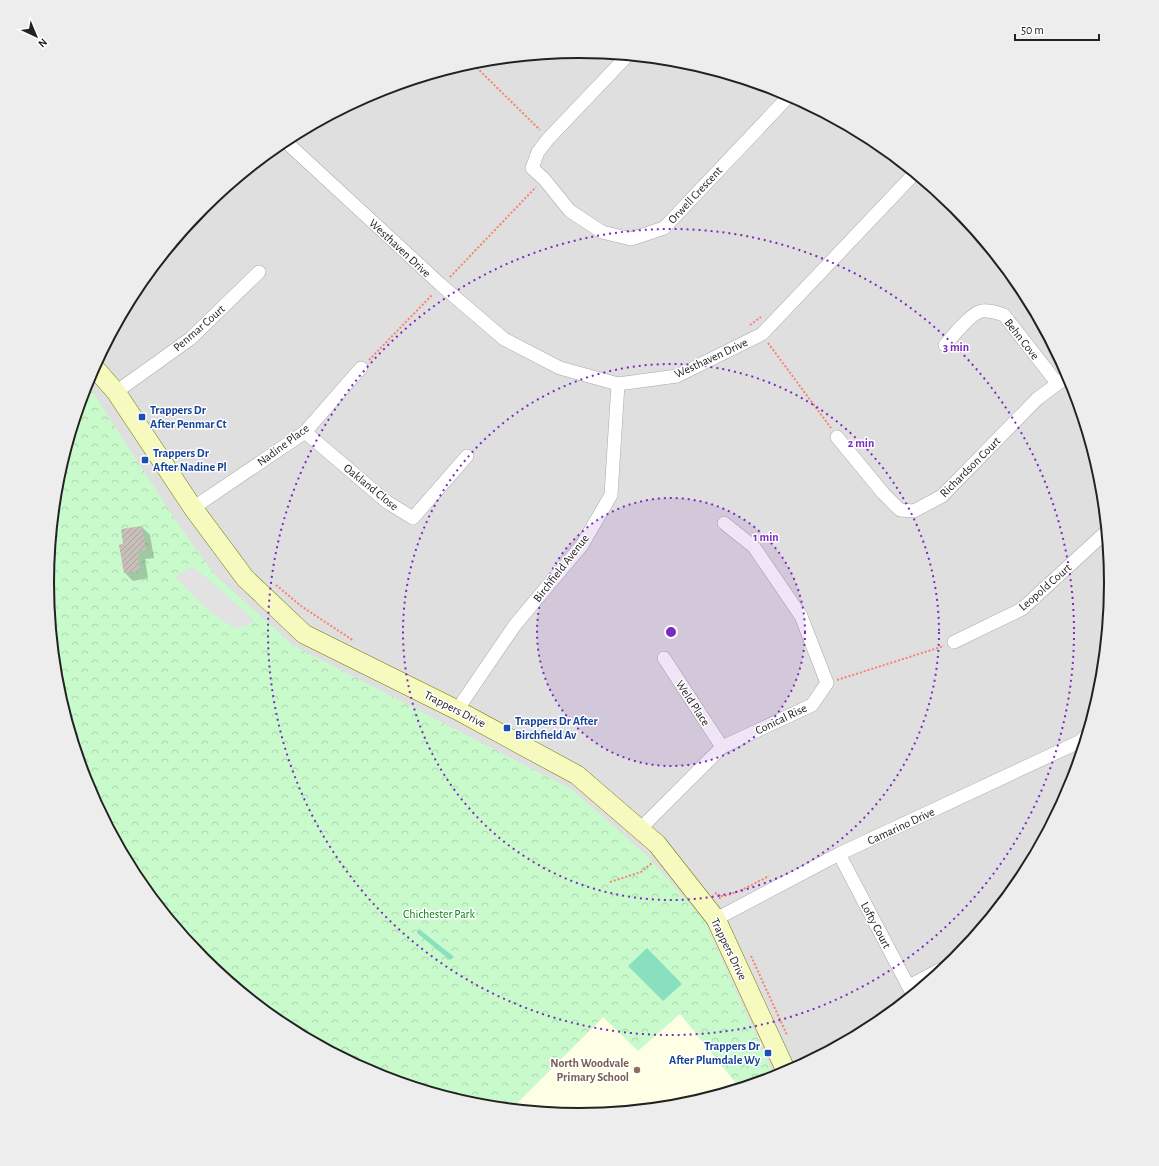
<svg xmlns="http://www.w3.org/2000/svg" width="1159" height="1166" viewBox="0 0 1159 1166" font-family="'Alegreya Sans',sans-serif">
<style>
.residential{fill:#e0dfdf}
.education{fill:#ffffe5}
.park{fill:url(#park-crowns)}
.pitch{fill:#88e0be}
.parking{fill:#e2e2e2}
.shadow{fill:#0003}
.building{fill:url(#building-hatch)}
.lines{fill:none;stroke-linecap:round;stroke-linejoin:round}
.minor-casing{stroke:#a9a9a9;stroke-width:14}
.secondary-casing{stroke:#707d05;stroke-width:20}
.path{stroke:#fa8072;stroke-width:2;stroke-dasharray:2 2;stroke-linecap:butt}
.minor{stroke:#fff;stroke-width:13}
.secondary{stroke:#f7fabf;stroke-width:19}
.ring{fill:none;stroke:#7b2cbf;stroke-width:2;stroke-dasharray:2 4}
.transit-dot{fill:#1a4fb4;stroke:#fff;stroke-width:1.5}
.education-dot{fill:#8d6e63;stroke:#fff;stroke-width:1.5}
.labels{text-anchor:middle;stroke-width:3;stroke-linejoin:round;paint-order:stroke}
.street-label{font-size:12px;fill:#222;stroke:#fff}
.transit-label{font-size:12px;font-weight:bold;fill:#164399;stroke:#fff;text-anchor:start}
.park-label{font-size:12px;fill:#0c8416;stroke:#fff}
.education-label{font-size:12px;font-weight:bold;fill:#785e54;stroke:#fff;text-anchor:end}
.rim{fill:none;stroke:#222;stroke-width:2}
.centre{fill:#7b2cbf;stroke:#fff;stroke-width:2}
.ring-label{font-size:12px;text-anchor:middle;font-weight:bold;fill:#7b2cbf;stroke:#fff;stroke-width:3;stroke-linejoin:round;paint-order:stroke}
</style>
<defs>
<pattern id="park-crowns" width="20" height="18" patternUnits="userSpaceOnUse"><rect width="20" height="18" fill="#c8facc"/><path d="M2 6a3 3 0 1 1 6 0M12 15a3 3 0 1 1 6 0" fill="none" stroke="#acd6af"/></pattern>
<pattern id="building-hatch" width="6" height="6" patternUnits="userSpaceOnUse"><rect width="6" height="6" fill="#c7bfb8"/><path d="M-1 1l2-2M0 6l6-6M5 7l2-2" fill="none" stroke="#aba49e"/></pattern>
</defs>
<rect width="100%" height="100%" fill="#f2efe9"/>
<path class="residential" d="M48 583a531 531 0 1 1 1062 0a531 531 0 1 1-1062 0Z"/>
<path class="education" d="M 680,1013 L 740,1088 L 683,1105 L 579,1115 L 511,1109 L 603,1017 Z"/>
<path class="park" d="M 87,383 L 178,524 L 215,575 L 293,645 L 573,790 L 647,856 L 704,920 L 775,1078 L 740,1088 L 680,1014 L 638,1051 L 603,1017 L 511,1109 L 475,1105 L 376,1075 L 283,1026 L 203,959 L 137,879 L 87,787 L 57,687 L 47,583 L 57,479 Z"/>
<path class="pitch" d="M 419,929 L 454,957 L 450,960 L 417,933 Z
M 647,948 L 682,984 L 663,1001 L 628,966 Z"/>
<path class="parking" d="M 192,566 L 223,592 L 255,621 L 236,629 L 208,610 L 175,577 Z"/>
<path class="shadow" d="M 142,527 L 150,535 L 154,558 L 145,559 L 148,578 L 133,581 L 125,573 L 124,545 Z"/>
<path class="building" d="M 142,526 L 146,550 L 138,551 L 140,571 L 124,573 L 119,545 L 123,544 L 121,529 Z"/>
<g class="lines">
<defs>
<path id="minor" d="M 628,55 L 548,139 L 538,152 L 532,168 L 544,179 L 570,211 L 602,232 L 631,239 L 664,228 L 790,95
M 284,140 L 441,285 L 504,339 L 560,368 L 618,384 L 677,376 L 762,334 L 915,173
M 945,345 C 952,337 972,312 982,311 C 990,310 997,313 1004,315 L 1057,383
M 116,392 L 190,339 L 259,272
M 305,432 L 387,502 L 413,518 L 467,456
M 837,437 L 883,493 L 900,510 L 914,511 L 942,496 L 1037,399 L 1069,375
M 193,508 L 305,432 L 361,368
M 954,642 L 1022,609 L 1107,531
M 664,658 L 722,747
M 457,710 L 515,625 L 582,545 L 611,495 L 618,384
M 641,830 L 648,821 L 722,747 L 812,705 L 827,683 L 801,616 L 754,547 L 724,523
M 839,854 L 913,995
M 716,919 L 839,854 L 1079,742 L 1087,735
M 909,986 L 949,965"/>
<path id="secondary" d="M 94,367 L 116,392 L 193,508 L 245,578 L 304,634 L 457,710 L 577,775 L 657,844 L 716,919 L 787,1073"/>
</defs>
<use href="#minor" class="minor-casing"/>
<use href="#secondary" class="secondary-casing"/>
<path class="path" d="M 471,62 L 540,130
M 450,277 L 536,187
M 750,325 L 761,317
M 768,343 L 831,428
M 369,360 L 433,294
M 276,585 L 301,606 L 354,641
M 837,680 L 944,646
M 610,882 L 641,872 L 653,862
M 715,893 L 721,896 L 719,899
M 721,896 C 731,897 759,881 769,876
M 751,956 L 787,1035"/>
<use href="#minor" class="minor"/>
<use href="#secondary" class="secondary"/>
</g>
<circle cx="671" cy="632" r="134" fill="#7b2cbf" fill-opacity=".12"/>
<g class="ring">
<circle cx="671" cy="632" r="134"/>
<circle cx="671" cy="632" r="268"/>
<circle cx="671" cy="632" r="403"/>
</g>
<g class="transit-dot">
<rect x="138" y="413" width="8" height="8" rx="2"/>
<rect x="141" y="456" width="8" height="8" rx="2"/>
<rect x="503" y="724" width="8" height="8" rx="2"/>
<rect x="764" y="1049" width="8" height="8" rx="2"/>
</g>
<circle class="education-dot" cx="637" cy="1070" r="4"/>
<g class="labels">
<g class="street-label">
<text transform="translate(695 195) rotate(-47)" y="4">Orwell Crescent</text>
<text transform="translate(400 248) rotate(43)" y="4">Westhaven Drive</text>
<text transform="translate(199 328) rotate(-41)" y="4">Penmar Court</text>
<text transform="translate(1022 339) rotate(52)" y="4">Behn Cove</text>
<text transform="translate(711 358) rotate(-25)" y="4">Westhaven Drive</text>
<text transform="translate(283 445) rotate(-37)" y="4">Nadine Place</text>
<text transform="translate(970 467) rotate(-45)" y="4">Richardson Court</text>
<text transform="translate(371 487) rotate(39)" y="4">Oakland Close</text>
<text transform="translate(561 568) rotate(-52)" y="4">Birchfield Avenue</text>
<text transform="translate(1045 587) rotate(-41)" y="4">Leopold Court</text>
<text transform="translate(693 703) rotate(57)" y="4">Weld Place</text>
<text transform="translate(455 709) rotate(27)" y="4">Trappers Drive</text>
<text transform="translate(781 719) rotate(-26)" y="4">Conical Rise</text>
<text transform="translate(901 826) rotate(-25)" y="4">Camarino Drive</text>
<text transform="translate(876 925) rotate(62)" y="4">Lofty Court</text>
<text transform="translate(729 949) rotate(64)" y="4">Trappers Drive</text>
</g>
<g class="transit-label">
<text x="150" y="414">Trappers Dr<tspan x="150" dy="14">After Penmar Ct</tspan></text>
<text x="153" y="457">Trappers Dr<tspan x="153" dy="14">After Nadine Pl</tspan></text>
<text x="515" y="725">Trappers Dr After<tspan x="515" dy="14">Birchfield Av</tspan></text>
<text x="760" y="1050" text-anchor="end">Trappers Dr<tspan x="760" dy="14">After Plumdale Wy</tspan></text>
</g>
<g class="park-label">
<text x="439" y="918">Chichester Park</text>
</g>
<g class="education-label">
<text x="629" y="1067">North Woodvale<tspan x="629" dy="14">Primary School</tspan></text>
</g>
</g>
<path d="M0 0H1159V1166H0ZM54 583a525 525 0 1 1 1050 0a525 525 0 1 1-1050 0Z" fill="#ededed" fill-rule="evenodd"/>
<path class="rim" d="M54 583a525 525 0 1 1 1050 0a525 525 0 1 1-1050 0Z"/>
<circle cx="671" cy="632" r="6" class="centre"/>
<g class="ring-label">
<text x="956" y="351">3 min</text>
<text x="861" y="447">2 min</text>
<text x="766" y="541">1 min</text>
</g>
<g transform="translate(36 36) rotate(136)" stroke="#ffffff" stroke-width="3" paint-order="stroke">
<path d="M0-3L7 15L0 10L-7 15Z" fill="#222222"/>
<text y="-6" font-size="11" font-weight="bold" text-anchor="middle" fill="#222222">N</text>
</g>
<path d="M1015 34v6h84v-6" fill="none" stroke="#222222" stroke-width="2"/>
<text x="1021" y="34" font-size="12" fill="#222222" stroke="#ffffff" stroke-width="3" paint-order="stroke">50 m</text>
</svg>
